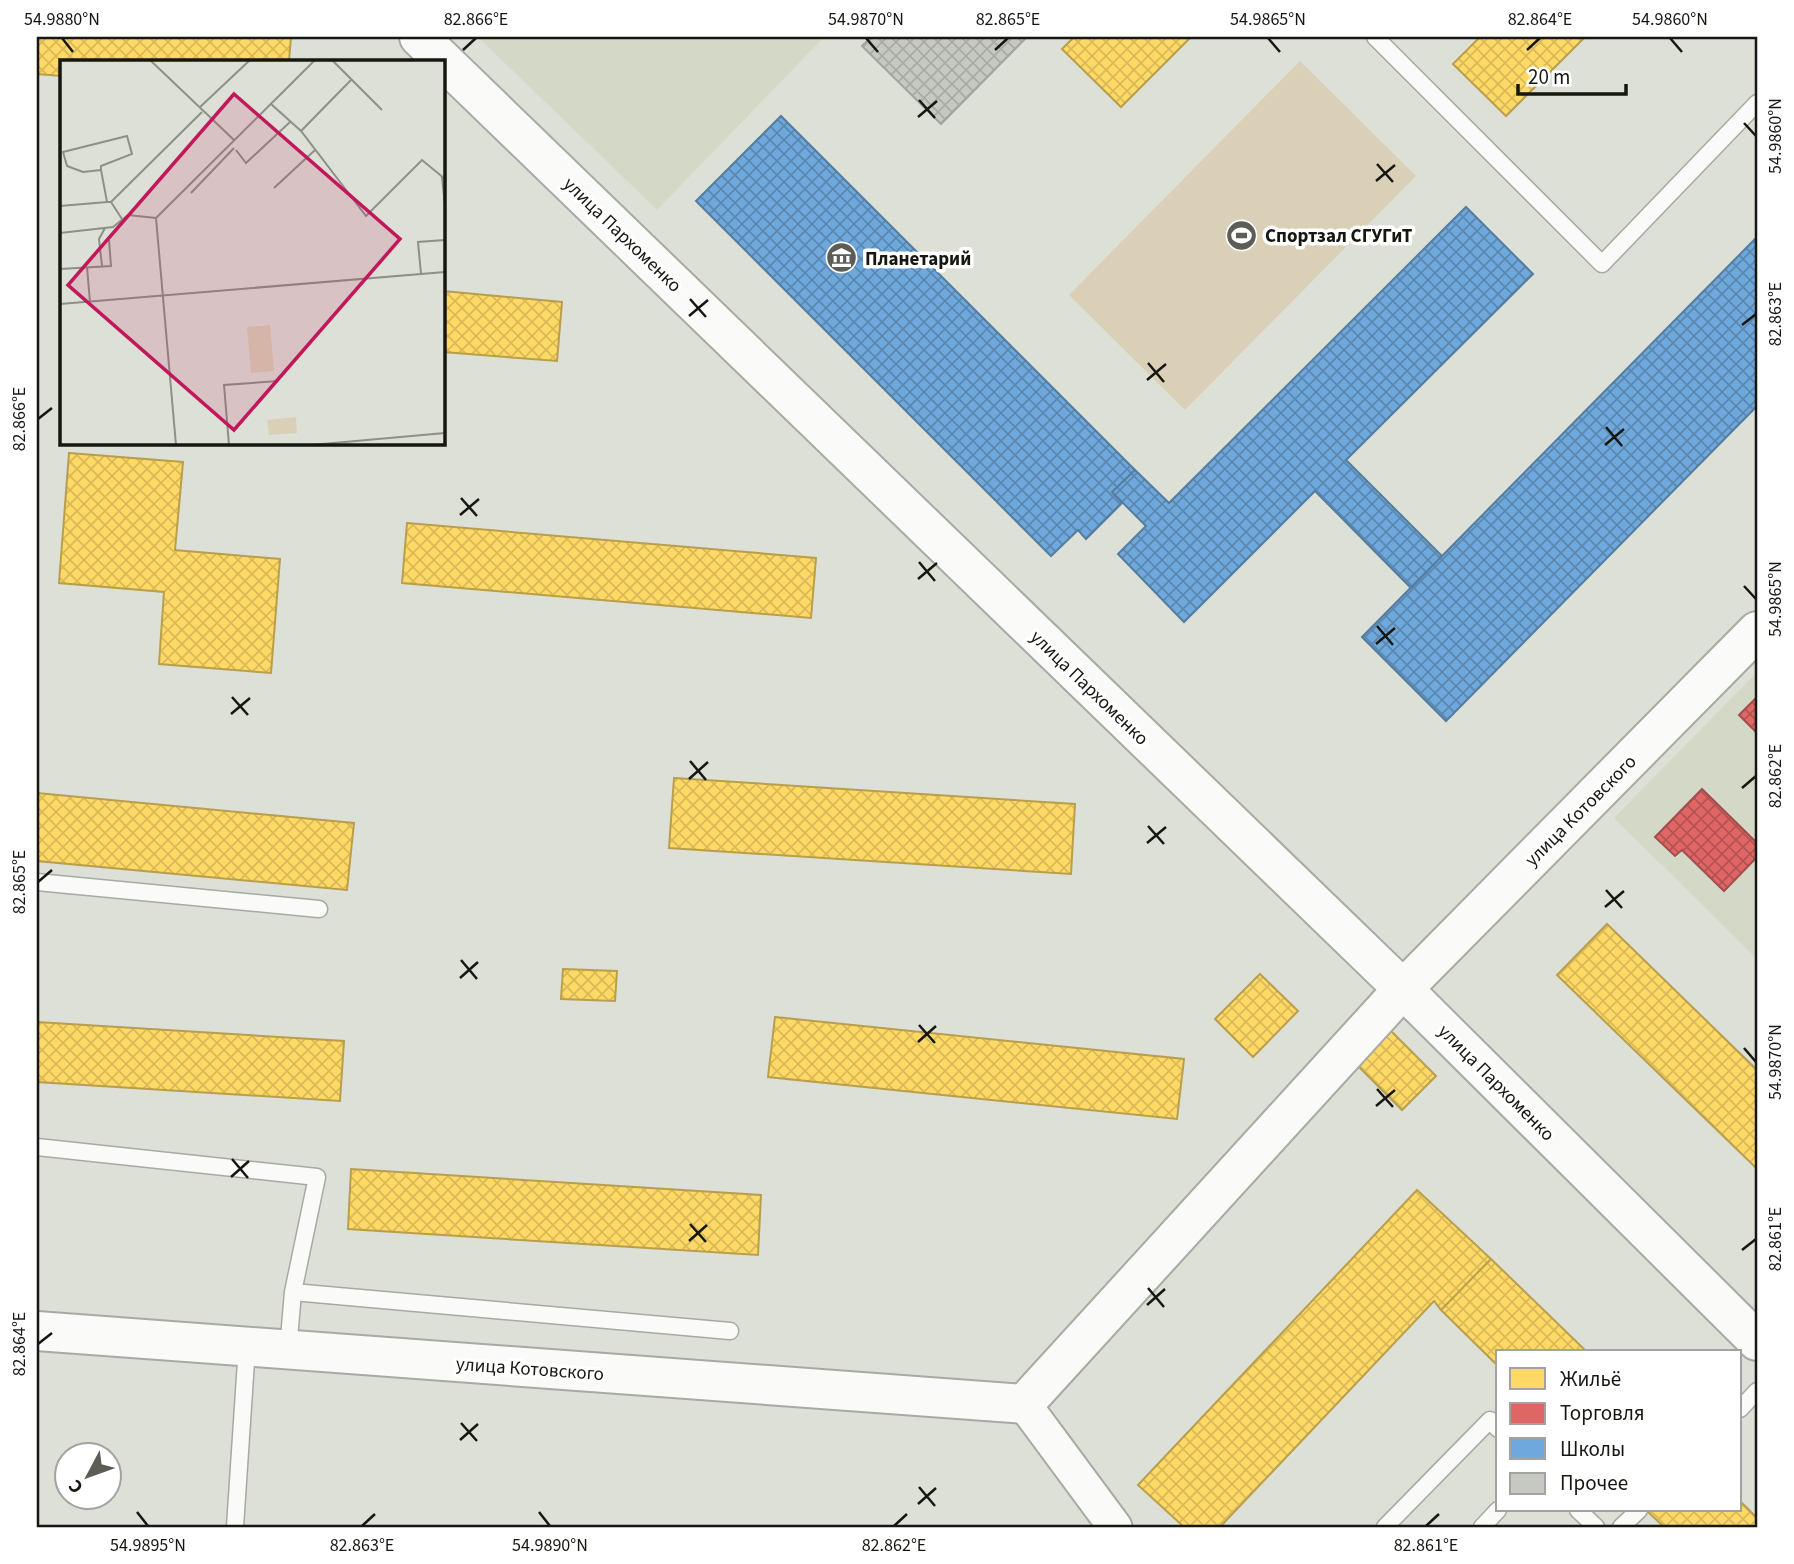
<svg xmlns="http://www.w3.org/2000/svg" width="1794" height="1564" viewBox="0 0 1794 1564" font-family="'Source Sans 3',sans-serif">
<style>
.built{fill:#d4d9c7}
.park{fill:#dad0b7}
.homes{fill:url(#homes-cross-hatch);stroke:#b99f4c;stroke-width:2}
.shops{fill:url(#shops-cross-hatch);stroke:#a34e4c;stroke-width:2}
.schools{fill:url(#schools-cross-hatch);stroke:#547c9f;stroke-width:2}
.building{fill:url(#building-cross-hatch);stroke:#a2a59e;stroke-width:2}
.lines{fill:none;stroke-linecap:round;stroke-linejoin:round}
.service-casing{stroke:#a7aaa2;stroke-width:19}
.minor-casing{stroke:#a7aaa2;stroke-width:37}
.tertiary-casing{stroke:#a7aaa2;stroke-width:42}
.service{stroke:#fafaf9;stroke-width:16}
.minor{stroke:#fafaf9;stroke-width:33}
.tertiary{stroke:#fafaf9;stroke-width:38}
.ticks{fill:none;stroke:#161711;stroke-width:2.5}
.labels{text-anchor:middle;stroke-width:7;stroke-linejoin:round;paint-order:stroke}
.street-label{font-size:19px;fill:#161711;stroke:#fff}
.poi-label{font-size:19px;font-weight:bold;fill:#161711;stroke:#fff;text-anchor:start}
.inset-road{fill:none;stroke:#8d9087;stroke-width:2}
.view{fill:#c2185b;fill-opacity:0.15;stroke:#c2185b;stroke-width:3.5}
.inset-edge{fill:none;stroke:#161711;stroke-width:3.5}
.neatline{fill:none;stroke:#161711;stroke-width:2.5}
.ticks-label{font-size:18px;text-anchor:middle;fill:#161711}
</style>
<defs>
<pattern id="homes-cross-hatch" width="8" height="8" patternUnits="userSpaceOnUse" patternTransform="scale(1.75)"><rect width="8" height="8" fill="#ffd966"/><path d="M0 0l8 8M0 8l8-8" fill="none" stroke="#daba57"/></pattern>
<pattern id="shops-cross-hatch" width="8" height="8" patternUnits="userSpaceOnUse" patternTransform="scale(1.75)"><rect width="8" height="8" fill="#e06666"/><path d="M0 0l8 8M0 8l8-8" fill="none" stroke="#b55353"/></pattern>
<pattern id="schools-cross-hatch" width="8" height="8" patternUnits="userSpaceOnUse" patternTransform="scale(1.75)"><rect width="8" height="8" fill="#6fa8dc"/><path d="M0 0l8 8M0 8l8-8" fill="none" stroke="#5a88b1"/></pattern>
<pattern id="building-cross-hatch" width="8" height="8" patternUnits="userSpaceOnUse" patternTransform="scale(1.75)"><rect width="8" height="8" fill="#c6c9c2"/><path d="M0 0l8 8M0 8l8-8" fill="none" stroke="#a9aca6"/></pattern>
</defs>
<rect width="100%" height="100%" fill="#dde0d6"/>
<path class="built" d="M 478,37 L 824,37 L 657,210 Z
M 1757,672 L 1757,959 L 1614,818 Z"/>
<path class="park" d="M 1300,61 L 1416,176 L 1185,410 L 1069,295 Z"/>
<path class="homes" d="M 37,37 L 291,37 L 289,61 L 61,61 L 61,76 L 37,74 Z
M 1074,37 L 1191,37 L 1121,107 L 1062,49 Z
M 1480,37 L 1585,37 L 1506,116 L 1453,64 Z
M 443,291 L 562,302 L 557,361 L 443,352 Z
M 69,453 L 183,462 L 175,550 L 280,559 L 271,673 L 159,664 L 164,592 L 59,583 Z
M 407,523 L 816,558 L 811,618 L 402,583 Z
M 674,778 L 1075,804 L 1071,874 L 669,848 Z
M 37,793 L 354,823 L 347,890 L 37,861 Z
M 1607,924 L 1757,1070 L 1757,1169 L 1557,975 Z
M 563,969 L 617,971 L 615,1001 L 561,999 Z
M 1260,974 L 1298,1011 L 1253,1057 L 1215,1019 Z
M 775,1017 L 1184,1059 L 1177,1119 L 768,1077 Z
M 37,1022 L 344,1041 L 340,1101 L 37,1082 Z
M 1386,1026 L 1436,1076 L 1402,1110 L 1352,1060 Z
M 351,1169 L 761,1195 L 758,1255 L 348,1229 Z
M 1417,1190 L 1491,1259 L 1441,1310 L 1434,1301 L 1220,1527 L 1184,1527 L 1138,1485 Z
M 1491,1259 L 1587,1352 L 1498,1352 L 1498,1366 L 1441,1310 Z
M 1740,1501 L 1757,1518 L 1757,1527 L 1664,1527 L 1646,1510 L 1740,1510 Z"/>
<path class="shops" d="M 1757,697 L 1757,733 L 1739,715 Z
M 1702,789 L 1757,843 L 1757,857 L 1724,891 L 1682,850 L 1675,856 L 1655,837 Z"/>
<path class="schools" d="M 781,116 L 1135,470 L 1112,492 L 1122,503 L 1086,539 L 1078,530 L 1051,556 L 696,201 Z
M 1466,207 L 1533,274 L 1346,460 L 1442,556 L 1411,588 L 1315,491 L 1184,622 L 1118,554 L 1146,526 L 1112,492 L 1135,470 L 1169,503 Z
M 1757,237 L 1757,406 L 1446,721 L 1362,637 Z"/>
<path class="building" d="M 871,37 L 1027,37 L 941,124 L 862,46 Z"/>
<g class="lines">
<defs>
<path id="service" d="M 1375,37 L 1602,264 L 1757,103
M 37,882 L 319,909
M 37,1147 L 317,1177 L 293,1292
M 288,1350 L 293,1292 L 730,1331
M 1740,1409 L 1757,1391
M 1578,1510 L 1596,1527
M 235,1527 L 247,1346
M 1385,1527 L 1490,1420 L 1498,1429
M 1482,1527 L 1498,1510
M 1621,1527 L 1639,1510"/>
<path id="minor" d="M 1024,1404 L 1115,1527"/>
<path id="tertiary" d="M 419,37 L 1403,989 L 1757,1341
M 37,1331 L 1024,1404 L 1403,989 L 1757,631"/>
</defs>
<use href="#service" class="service-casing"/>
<use href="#minor" class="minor-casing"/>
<use href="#tertiary" class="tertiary-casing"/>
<use href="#service" class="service"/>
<use href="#minor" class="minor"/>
<use href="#tertiary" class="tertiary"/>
</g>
<path class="ticks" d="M 62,38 L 73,52M 866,38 L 878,52M 1268,38 L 1280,52M 1670,38 L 1682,52M 463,50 L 476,38M 995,50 L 1008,38M 1527,50 L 1540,38M 919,100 L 935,118M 918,117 L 937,101M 1744,123 L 1756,136M 1377,164 L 1393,182M 1376,181 L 1395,165M 690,299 L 706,317M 689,316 L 708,300M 1742,325 L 1756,314M 1148,363 L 1164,382M 1147,380 L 1166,364M 38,419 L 52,408M 1606,427 L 1622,446M 1605,445 L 1624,429M 461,498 L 477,516M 460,515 L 479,499M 919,562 L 935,581M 918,579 L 937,563M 1744,586 L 1756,599M 1377,626 L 1393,645M 1376,644 L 1395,628M 232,697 L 248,715M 231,714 L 250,698M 690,761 L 706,780M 689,779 L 708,762M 1742,788 L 1756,776M 1148,826 L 1164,844M 1147,843 L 1166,827M 38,882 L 52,870M 1606,890 L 1622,908M 1605,907 L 1624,891M 461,960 L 477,979M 460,978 L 478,962M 919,1025 L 935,1043M 918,1042 L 936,1026M 1744,1048 L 1756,1062M 1377,1089 L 1393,1107M 1376,1106 L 1395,1090M 232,1159 L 248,1178M 231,1177 L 249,1161M 690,1224 L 706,1242M 689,1241 L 707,1225M 1742,1250 L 1756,1239M 1148,1288 L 1164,1307M 1147,1305 L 1165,1289M 38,1344 L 52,1333M 461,1423 L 477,1441M 460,1440 L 478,1424M 919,1487 L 935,1506M 918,1504 L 936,1488M 137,1512 L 148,1526M 539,1512 L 550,1526M 362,1526 L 375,1514M 894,1526 L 907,1514M 1426,1526 L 1439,1514"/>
<defs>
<symbol id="stadium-disc" viewBox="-11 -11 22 22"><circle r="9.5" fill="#5c5d56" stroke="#fff"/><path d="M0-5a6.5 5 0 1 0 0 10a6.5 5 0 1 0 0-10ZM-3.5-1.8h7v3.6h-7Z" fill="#fff"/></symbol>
<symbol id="museum-disc" viewBox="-11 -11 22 22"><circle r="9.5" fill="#5c5d56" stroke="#fff"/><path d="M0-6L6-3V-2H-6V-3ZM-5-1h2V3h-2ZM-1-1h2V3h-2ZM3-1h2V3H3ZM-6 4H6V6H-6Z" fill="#fff"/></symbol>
</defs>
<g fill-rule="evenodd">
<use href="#stadium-disc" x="1224" y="218" width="35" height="35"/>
<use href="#museum-disc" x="824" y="240" width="35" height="35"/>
</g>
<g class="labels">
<g class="street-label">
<text transform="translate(623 234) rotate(44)" y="7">улица Пархоменко</text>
<text transform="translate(1090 687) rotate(44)" y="7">улица Пархоменко</text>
<text transform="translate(1580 810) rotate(-45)" y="7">улица Котовского</text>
<text transform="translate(1497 1082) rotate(45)" y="7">улица Пархоменко</text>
<text transform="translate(530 1368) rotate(4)" y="7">улица Котовского</text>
</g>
<g class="poi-label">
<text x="1265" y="242">Спортзал СГУГиТ</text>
<text x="865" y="265">Планетарий</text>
</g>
</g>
<g transform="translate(60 60)">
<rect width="385" height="385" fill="#dde0d6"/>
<path d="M 210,265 L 214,311 L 191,313 L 187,267 ZM 236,357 L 237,373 L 209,375 L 207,360 Z" fill="#dad0b7"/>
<path class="inset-road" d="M 90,0 L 174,80M 272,0 L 322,50M 211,44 L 241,71 L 306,156 L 362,100 L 385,119M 139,48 L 190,0M 241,71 L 292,19M 176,90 L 186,103 L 230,62M 41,110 L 23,112 L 7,106 L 3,92 L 67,76 L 72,94 L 41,106 L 41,110 L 47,142 L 51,142 L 62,159M 382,117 L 385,146M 214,128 L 255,90M 131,133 L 174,88M 51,142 L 142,52M 0,146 L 47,142M 96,158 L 116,385M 96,158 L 255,0M 0,173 L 53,167 L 68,155 L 96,158M 42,206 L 39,179 L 45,168M 27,207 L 30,242M 0,209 L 51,206 L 49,180M 361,214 L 358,182 L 385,180M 0,244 L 385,212M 169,385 L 164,325 L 218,321M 251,385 L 385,373"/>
<path class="view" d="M 174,34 L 340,179 L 174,370 L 8,225 Z"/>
<rect width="385" height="385" class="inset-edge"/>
</g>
<rect width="1794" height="1564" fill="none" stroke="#ffffff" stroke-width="77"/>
<rect x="1496" y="1350" width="245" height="161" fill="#ffffff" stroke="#a2a2a0" stroke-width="2"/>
<rect x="1510" y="1368" width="35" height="21" fill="#ffd966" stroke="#a2a2a0" stroke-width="2"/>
<text x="1560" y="1386" font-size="21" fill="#161711">Жильё</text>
<rect x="1510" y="1403" width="35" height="21" fill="#e06666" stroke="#a2a2a0" stroke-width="2"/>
<text x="1560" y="1420" font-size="21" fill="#161711">Торговля</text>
<rect x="1510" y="1438" width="35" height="21" fill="#6fa8dc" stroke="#a2a2a0" stroke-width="2"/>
<text x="1560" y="1456" font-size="21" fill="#161711">Школы</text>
<rect x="1510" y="1473" width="35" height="21" fill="#c6c9c2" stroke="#a2a2a0" stroke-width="2"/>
<text x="1560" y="1490" font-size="21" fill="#161711">Прочее</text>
<g transform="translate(88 1476) rotate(229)"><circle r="33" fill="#ffffff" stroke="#a2a2a0" stroke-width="2"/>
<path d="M0-5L12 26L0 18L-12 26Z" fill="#5c5d56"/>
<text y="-10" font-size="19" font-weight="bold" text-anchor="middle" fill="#161711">С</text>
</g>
<path d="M1518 84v10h108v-10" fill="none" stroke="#161711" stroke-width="3.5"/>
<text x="1528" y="84" font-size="21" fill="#161711" stroke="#ffffff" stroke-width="5" paint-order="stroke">20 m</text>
<rect x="38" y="38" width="1718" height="1488" class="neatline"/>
<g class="ticks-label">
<text x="62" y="25">54.9880°N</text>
<text x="476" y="25">82.866°E</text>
<text x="866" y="25">54.9870°N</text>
<text x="1008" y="25">82.865°E</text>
<text x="1268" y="25">54.9865°N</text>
<text x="1540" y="25">82.864°E</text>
<text x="1670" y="25">54.9860°N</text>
<text transform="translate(1775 136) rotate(-90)" y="6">54.9860°N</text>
<text transform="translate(1775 314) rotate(-90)" y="6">82.863°E</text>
<text transform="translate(19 419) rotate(-90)" y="6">82.866°E</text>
<text transform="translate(1775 599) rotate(-90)" y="6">54.9865°N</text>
<text transform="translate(1775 776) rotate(-90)" y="6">82.862°E</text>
<text transform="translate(19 882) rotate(-90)" y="6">82.865°E</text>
<text transform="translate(1775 1062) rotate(-90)" y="6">54.9870°N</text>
<text transform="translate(1775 1239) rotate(-90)" y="6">82.861°E</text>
<text transform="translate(19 1344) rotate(-90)" y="6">82.864°E</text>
<text x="148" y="1551">54.9895°N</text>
<text x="362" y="1551">82.863°E</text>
<text x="550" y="1551">54.9890°N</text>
<text x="894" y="1551">82.862°E</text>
<text x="1426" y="1551">82.861°E</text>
</g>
</svg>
